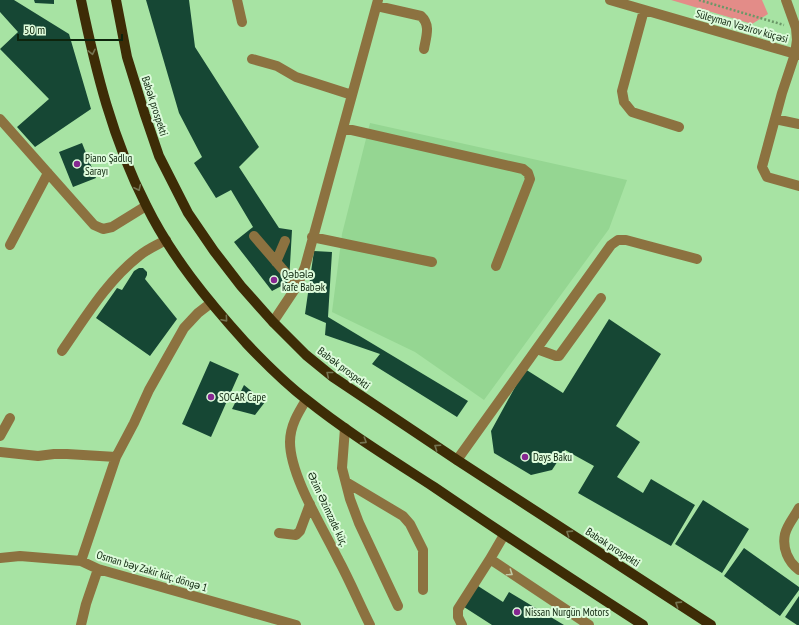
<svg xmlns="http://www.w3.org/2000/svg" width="799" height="625" viewBox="0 0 799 625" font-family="'PT Sans Narrow',sans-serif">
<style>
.built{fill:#95d692}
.green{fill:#e38c88}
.building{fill:#164734}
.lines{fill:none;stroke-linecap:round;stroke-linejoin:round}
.path{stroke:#6b9868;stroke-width:2.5;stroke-dasharray:2 2;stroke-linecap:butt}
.minor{stroke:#8c7240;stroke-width:10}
.major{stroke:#3d2c06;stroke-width:10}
.oneway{stroke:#757451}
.oneway2{stroke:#c1cba5}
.poi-dot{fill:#862791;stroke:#ddfbdb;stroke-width:1.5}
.labels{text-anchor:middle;stroke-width:4;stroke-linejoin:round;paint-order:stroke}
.street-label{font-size:11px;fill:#0d240c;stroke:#ddfbdb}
.poi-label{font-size:11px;fill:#0d240c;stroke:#ddfbdb;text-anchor:start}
</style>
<rect width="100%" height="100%" fill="#a7e3a3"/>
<path class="built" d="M 370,123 L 627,180 L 609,229 L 484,400 L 415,352 L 332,312 L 342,234 Z"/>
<path class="green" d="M 671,0 L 762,0 L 768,14 L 752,24 Z"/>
<path class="building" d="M 0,0 L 14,0 L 69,34 L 91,109 L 35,147 L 17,127 L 49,99 L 0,49 L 18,32 L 0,12 Z
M 34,0 L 54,0 L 54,4 L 35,3 Z
M 146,0 L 189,0 L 195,47 L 259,147 L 239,167 L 279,228 L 292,230 L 289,282 L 272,291 L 234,242 L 253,227 L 231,190 L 216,198 L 194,163 L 202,157 L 179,113 Z
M 82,143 L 96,178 L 73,187 L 59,152 Z
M 314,251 L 332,252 L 328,317 L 468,401 L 457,417 L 372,364 L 380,354 L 325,335 L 326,323 L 305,314 Z
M 139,268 L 143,268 L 147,272 L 147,275 L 145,279 L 177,319 L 150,356 L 96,318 L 117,288 L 122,290 L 134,271 Z
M 609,319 L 661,354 L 616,426 L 640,442 L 617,477 L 643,493 L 651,479 L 695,505 L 671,546 L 578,493 L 594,466 L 565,450 L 552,470 L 531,475 L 494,453 L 491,431 L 525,369 L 563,393 Z
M 210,361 L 239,374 L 211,437 L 182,424 Z
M 244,385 L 265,402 L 255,415 L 232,409 Z
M 703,500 L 749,529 L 722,573 L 675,544 Z
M 744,548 L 799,587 L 799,590 L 780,616 L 724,576 Z
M 478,586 L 503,602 L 509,592 L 564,625 L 492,625 L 464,607 Z
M 799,596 L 799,625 L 797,625 L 785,617 Z"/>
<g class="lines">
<path class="path" d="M 699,0 L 784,25"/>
<path class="minor" d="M 237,0 L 242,22
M 610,0 L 799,55
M 786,0 L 796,28 L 797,40 L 795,54 L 782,93 L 762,167 L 767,177 L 799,186
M 377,6 L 421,16 C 431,25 426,37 424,49
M 644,10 L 622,91 L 624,102 L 632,112 L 679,127
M 252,59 L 277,66 L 296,77 L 352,95
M 0,119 L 94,225 L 103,229 L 112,227 L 146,206
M 775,119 L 799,124
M 343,128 L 523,169 L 528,173 L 530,179 L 496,266
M 254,236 L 297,286
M 312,237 L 432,262
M 10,245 L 48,173
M 276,262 L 285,241
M 273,322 L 297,286 L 305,267 L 378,0
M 537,349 L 556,356 L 559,356 L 601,298
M 62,351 C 85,318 107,281 139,256 C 147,249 157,245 166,240
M 306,400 C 298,413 290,426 290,442 C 290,476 323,528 338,559 C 350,581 359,603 370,625
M 345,428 L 342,468 L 350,499 L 359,523 L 398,606
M 0,436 L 10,418
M 0,452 L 38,456 L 54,454 L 67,454 L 116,457
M 457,460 L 611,245 L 618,240 L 626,240 L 697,259
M 346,482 L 403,516 L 410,524 L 423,550 L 423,590
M 799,508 C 795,516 787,525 785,534 C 782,548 788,562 799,570
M 279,533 L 296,535 L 300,531 L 310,504
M 504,535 L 490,559 L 589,625
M 0,558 L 20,556 L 81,561 L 98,569 L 296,625
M 81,561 L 116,457 L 134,423 L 149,390 L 184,328 L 198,313 L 211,303
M 81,625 L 86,604 L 98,569
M 462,625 L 458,617 L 458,609 L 490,559"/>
<path class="major" d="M 81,0 C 96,72 112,138 146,205 C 171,256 208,301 246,343 C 265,363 285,383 307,400 C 347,432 391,459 434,487 C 503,534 573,580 643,625
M 116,0 L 127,57 L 145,115 L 159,156 L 188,213 L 214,251 L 241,286 L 273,322 L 306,355 L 333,377 L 457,460 L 711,625"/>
</g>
<defs><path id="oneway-chevron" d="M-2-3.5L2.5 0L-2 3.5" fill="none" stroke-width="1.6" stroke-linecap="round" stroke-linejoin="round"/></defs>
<g class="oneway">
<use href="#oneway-chevron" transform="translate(92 52) rotate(78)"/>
<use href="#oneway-chevron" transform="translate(138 188) rotate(65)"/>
<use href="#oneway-chevron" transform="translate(225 319) rotate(49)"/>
<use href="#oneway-chevron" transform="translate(329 374) rotate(-141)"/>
<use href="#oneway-chevron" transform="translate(364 441) rotate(33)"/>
<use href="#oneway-chevron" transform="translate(437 447) rotate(-146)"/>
<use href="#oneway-chevron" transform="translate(569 533) rotate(-147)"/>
<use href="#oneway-chevron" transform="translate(678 604) rotate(-147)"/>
</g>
<use class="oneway2" href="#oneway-chevron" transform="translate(510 573) rotate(34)"/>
<g class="poi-dot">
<circle cx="77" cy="164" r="4"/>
<circle cx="274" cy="280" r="4"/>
<circle cx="211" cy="397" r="4"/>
<circle cx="525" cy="457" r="4"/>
<circle cx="517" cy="612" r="4"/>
</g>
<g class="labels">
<g class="street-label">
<text transform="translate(742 26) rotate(16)" y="4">Süleyman Vəzirov küçəsi</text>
<text transform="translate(155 106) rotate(72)" y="4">Babək prospekti</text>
<text transform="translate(344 368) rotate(37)" y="4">Babək prospekti</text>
<text transform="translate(328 509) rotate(65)" y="4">Əzim Əzimzade küç.</text>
<text transform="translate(613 547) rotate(33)" y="4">Babək prospekti</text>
<text transform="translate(152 571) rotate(17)" y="4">Osman bəy Zakir küç. döngə 1</text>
</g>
<g class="poi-label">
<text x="85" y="162">Piano Şadlıq<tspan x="85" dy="13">Sarayı</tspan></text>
<text x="282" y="278">Qəbələ<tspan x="282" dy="13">kafe Babək</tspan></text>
<text x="219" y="401">SOCAR Cape</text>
<text x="533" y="461">Days Baku</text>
<text x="525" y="616">Nissan Nurgün Motors</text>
</g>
</g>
<path d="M18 34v6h104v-6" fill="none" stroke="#0d240c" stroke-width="2"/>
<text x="24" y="34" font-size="12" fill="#0d240c" stroke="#ddfbdb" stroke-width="3" paint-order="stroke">50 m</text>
</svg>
